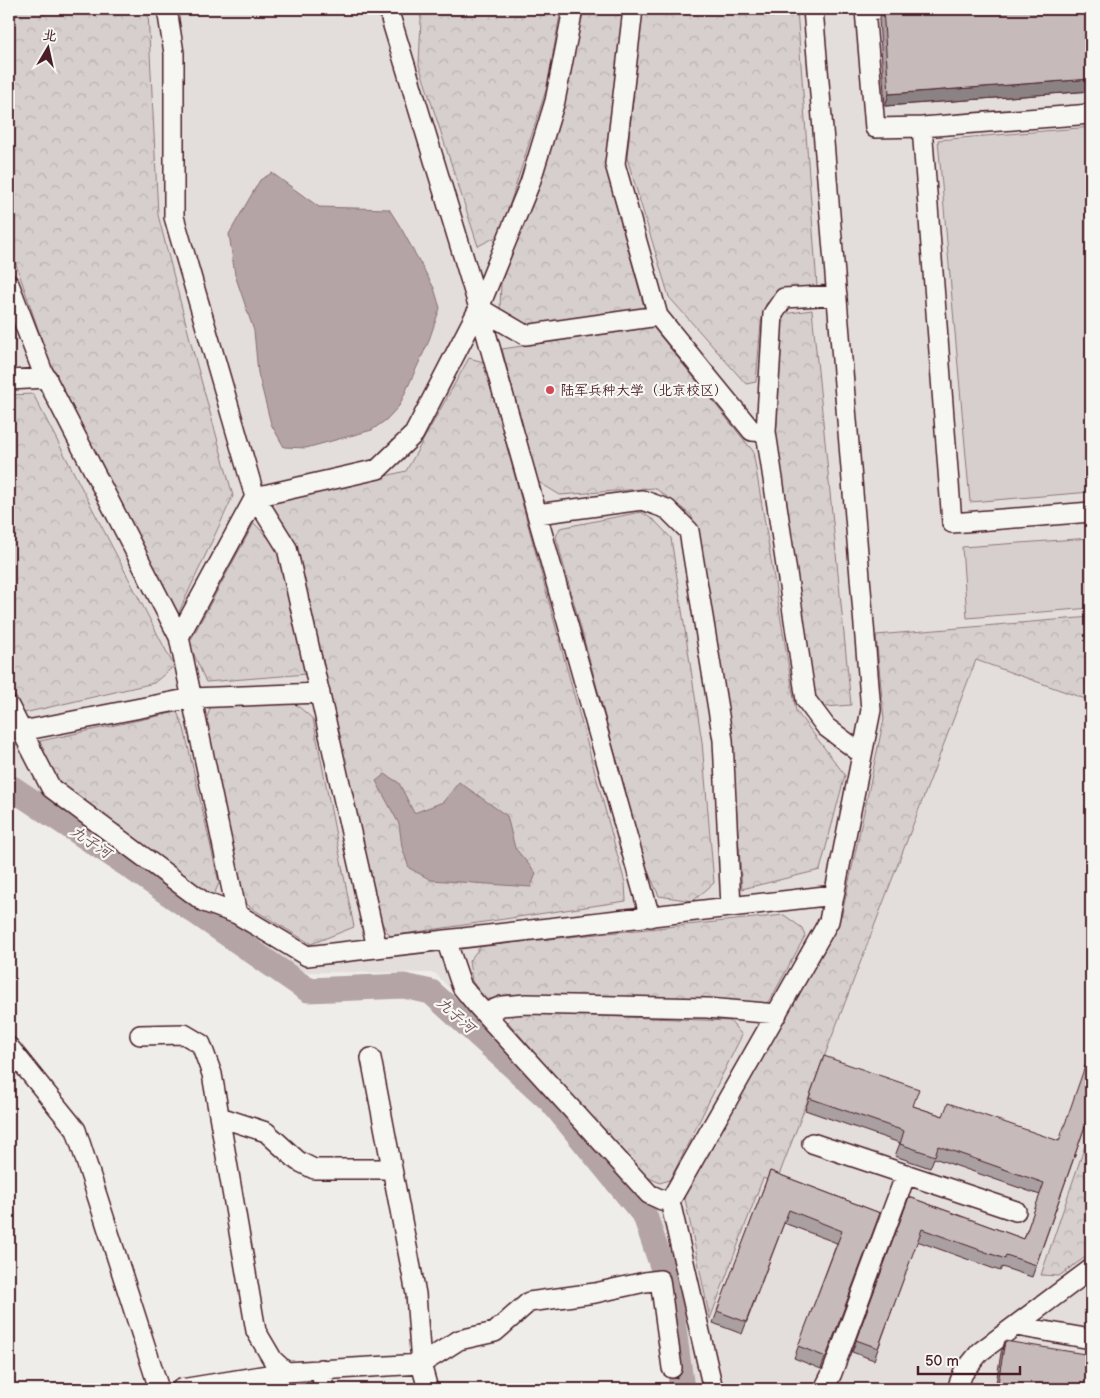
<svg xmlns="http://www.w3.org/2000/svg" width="1100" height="1398" viewBox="0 0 1100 1398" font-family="'Balsamiq Sans','LXGW WenKai TC',sans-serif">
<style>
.built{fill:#e3dedc}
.forest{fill:url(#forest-crowns);stroke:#90777c}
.garden{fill:#d7cfce;stroke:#90777c}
.water{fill:#b4a4a5;stroke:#8a6f74}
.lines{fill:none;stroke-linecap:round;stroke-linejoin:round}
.river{stroke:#b4a4a5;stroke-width:25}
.minor-casing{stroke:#4a1f2b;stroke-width:22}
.minor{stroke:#f6f6f2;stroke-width:19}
.wall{fill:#aaa0a1;stroke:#4a1f2b}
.shaded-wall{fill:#8b8283;stroke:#4a1f2b}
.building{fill:#c6babb;stroke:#4a1f2b}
.poi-dot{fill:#d1495b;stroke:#f6f6f2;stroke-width:2}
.labels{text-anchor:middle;stroke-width:4.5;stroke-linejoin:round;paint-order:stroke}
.poi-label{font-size:14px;fill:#4a1f2b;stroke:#f6f6f2;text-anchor:start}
.water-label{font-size:15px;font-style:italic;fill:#6f4e56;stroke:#f6f6f2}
</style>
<defs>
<pattern id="forest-crowns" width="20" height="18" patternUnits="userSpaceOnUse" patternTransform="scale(1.25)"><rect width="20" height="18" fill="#d7cfce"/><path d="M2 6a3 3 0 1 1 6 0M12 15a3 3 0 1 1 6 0" fill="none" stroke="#bab1b1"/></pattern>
</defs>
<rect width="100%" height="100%" fill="#efedea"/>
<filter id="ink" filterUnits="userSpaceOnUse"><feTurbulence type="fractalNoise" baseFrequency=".02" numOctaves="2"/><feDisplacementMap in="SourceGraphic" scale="10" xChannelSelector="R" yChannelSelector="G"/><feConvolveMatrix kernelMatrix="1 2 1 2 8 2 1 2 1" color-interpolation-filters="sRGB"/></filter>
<g filter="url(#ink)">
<path class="built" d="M 9,9 L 1091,9 L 1091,1389 L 693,1389 L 670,1241 L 634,1188 L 435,973 L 298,972 L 12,780 L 9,771 Z"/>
<path class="forest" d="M 9,9 L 109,9 L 148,12 L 158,215 L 192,347 L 233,496 L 178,614 L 49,361 L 9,244 Z
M 419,9 L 561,9 L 547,87 L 500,235 L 478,246 L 419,65 L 421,19 Z
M 582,9 L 625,9 L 606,169 L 645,310 L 528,327 L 500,310 L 501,282 L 563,109 Z
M 642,9 L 797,9 L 817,286 L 781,289 L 766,304 L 761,323 L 756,382 L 746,384 L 669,297 L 627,158 Z
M 812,310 L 851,705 L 826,707 L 811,693 L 776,438 L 783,314 Z
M 653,327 L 753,451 L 796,711 L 845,775 L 820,870 L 742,889 L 732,748 L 699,536 L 691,515 L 655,488 L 560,495 L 537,481 L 502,349 Z
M 469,358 L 484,362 L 625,883 L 626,901 L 390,936 L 378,917 L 267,505 L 406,471 Z
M 33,394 L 174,666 L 154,683 L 24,713 L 9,684 L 9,395 Z
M 641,512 L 655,521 L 671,538 L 702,742 L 714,883 L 693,901 L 659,896 L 646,867 L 556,537 L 560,528 Z
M 254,523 L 277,547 L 307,674 L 206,682 L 189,643 Z
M 1091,617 L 1091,701 L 976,660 L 776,1183 L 763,1178 L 710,1319 L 683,1189 L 842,914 L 884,719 L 876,635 Z
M 292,701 L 313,719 L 354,927 L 311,944 L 256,911 L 245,903 L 205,723 L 211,706 Z
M 177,712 L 184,728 L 219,883 L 213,897 L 207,896 L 55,780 L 40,741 Z
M 784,915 L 802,928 L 805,936 L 773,995 L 766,1004 L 485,999 L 472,981 L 469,961 L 481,946 Z
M 516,1013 L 730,1021 L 742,1035 L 674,1172 L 669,1180 L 660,1183 L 647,1177 L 636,1169 L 508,1022 Z
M 1091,1128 L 1091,1253 L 1059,1276 L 1041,1275 Z"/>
<path class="garden" d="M 1091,127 L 1091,492 L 970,502 L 938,140 Z
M 1091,538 L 1091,608 L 967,618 L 962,547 Z"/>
<path class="water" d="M 272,173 L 319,207 L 389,209 L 401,228 L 434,288 L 440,308 L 428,343 L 399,406 L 386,420 L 372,430 L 306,448 L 284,447 L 271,424 L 258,373 L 254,331 L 235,275 L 229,234 L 260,180 Z
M 385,774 L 399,783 L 414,813 L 443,802 L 459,782 L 507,816 L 515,848 L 536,873 L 531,887 L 431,880 L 409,868 L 402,847 L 399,824 L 376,781 Z"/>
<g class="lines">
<path class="river" d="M 12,788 L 129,866 L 308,990 L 404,986 L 431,992 L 551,1101 L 645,1216 L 668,1284 L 682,1389"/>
<defs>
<path id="minor" d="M 167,9 L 174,53 L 174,217 L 255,497 L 287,548 L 377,948
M 388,9 L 479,308 L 650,917
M 633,9 L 615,164 L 658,316 L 752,431 L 766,432
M 880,9 L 865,10 L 875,128 L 922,127 L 1091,114
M 922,127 L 952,523 L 1091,512
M 9,284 L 42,370 L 179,637 L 237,914
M 837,295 L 784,298 L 773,314 L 766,432 L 806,700 L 826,727 L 862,754
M 479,308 L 525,335 L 658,316
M 9,380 L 47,378
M 537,514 L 642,500 L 667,509 L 689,531 L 723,740 L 731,907
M 179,637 L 255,497 L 378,469 L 414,434 L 479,308 L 530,183 L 555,101 L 573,9
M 9,706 L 51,788 L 204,902 L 237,914 L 307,956 L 834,895
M 22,731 L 192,698 L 320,693
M 446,940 L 462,987 L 476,1004 L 649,1194 L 662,1200 L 670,1201
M 485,1013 L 502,1006 L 526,1004 L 707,1008 L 777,1014
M 140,1035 L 184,1034 L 201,1044 L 212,1074 L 256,1331 L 273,1360 L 286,1372
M 9,1047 L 76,1130 L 159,1389
M 371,1058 L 416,1294 L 421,1364 L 428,1389
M 220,1117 L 266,1132 L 298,1161 L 314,1169 L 392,1169
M 812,1143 L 1016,1211
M 1016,1326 L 1091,1339
M 321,1369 L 324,1389
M 181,1389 L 286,1372 L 421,1364 L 459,1340 L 495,1332 L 529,1302 L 595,1293 L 645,1282 L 660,1280 L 672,1368
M 713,1389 L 670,1201 L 829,921 L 871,710 L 813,9
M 824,1389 L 832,1373 L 906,1174
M 957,1389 L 963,1373 L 980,1352 L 1091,1269"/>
</defs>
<use href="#minor" class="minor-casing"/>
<use href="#minor" class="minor"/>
</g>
<path class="wall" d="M 883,9 L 1091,9 L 1091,91 L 885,106 L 879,20 Z
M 824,1056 L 913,1106 L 943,1116 L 1059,1141 L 1091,1109 L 1032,1277 L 1002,1267 L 1000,1271 L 917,1241 L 874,1360 L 852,1352 L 909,1197 L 1024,1239 L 1040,1195 L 934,1158 L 930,1168 L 895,1156 L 900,1143 L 805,1110 Z
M 770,1171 L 880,1213 L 821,1369 L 794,1358 L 837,1243 L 784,1223 L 742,1334 L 713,1323 Z
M 1005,1341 L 1091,1389 L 995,1389 L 1001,1353 Z"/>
<path class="shaded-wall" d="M 1091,79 L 1091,91 L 885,106 L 889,94 Z"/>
<path class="building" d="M 883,9 L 1091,9 L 1091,79 L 889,94 Z
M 1091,1049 L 1091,1109 L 1036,1265 L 1006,1255 L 1005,1259 L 922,1229 L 878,1348 L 856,1340 L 909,1197 L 1024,1239 L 1044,1183 L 938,1146 L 935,1156 L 900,1144 L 904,1131 L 809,1098 L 824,1056 L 919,1089 L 913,1106 L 943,1116 L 948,1103 L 1059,1141 Z
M 770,1171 L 880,1213 L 826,1357 L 798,1346 L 842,1231 L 789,1210 L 746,1322 L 717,1311 Z
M 1005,1341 L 1091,1355 L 1091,1389 L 997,1389 Z"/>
</g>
<circle class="poi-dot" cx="550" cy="390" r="5"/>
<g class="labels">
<g class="poi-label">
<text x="560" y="395">陆军兵种大学（北京校区）</text>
</g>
<g class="water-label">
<text transform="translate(91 842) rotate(34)" y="5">九子河</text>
<text transform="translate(456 1015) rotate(42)" y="5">九子河</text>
</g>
</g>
<rect width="1100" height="1398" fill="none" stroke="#f6f6f2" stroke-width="30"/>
<rect x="15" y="15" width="1070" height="1368" fill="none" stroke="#4a1f2b" stroke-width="2" filter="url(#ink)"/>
<g transform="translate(48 48) rotate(9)" stroke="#f6f6f2" stroke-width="4" paint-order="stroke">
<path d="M0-4L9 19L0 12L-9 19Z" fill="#4a1f2b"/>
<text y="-8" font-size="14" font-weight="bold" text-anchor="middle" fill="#4a1f2b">北</text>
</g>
<path d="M918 1366v8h102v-8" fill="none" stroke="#4a1f2b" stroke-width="2.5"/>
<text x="925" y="1366" font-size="15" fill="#4a1f2b" stroke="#f6f6f2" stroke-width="4" paint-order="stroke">50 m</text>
</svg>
